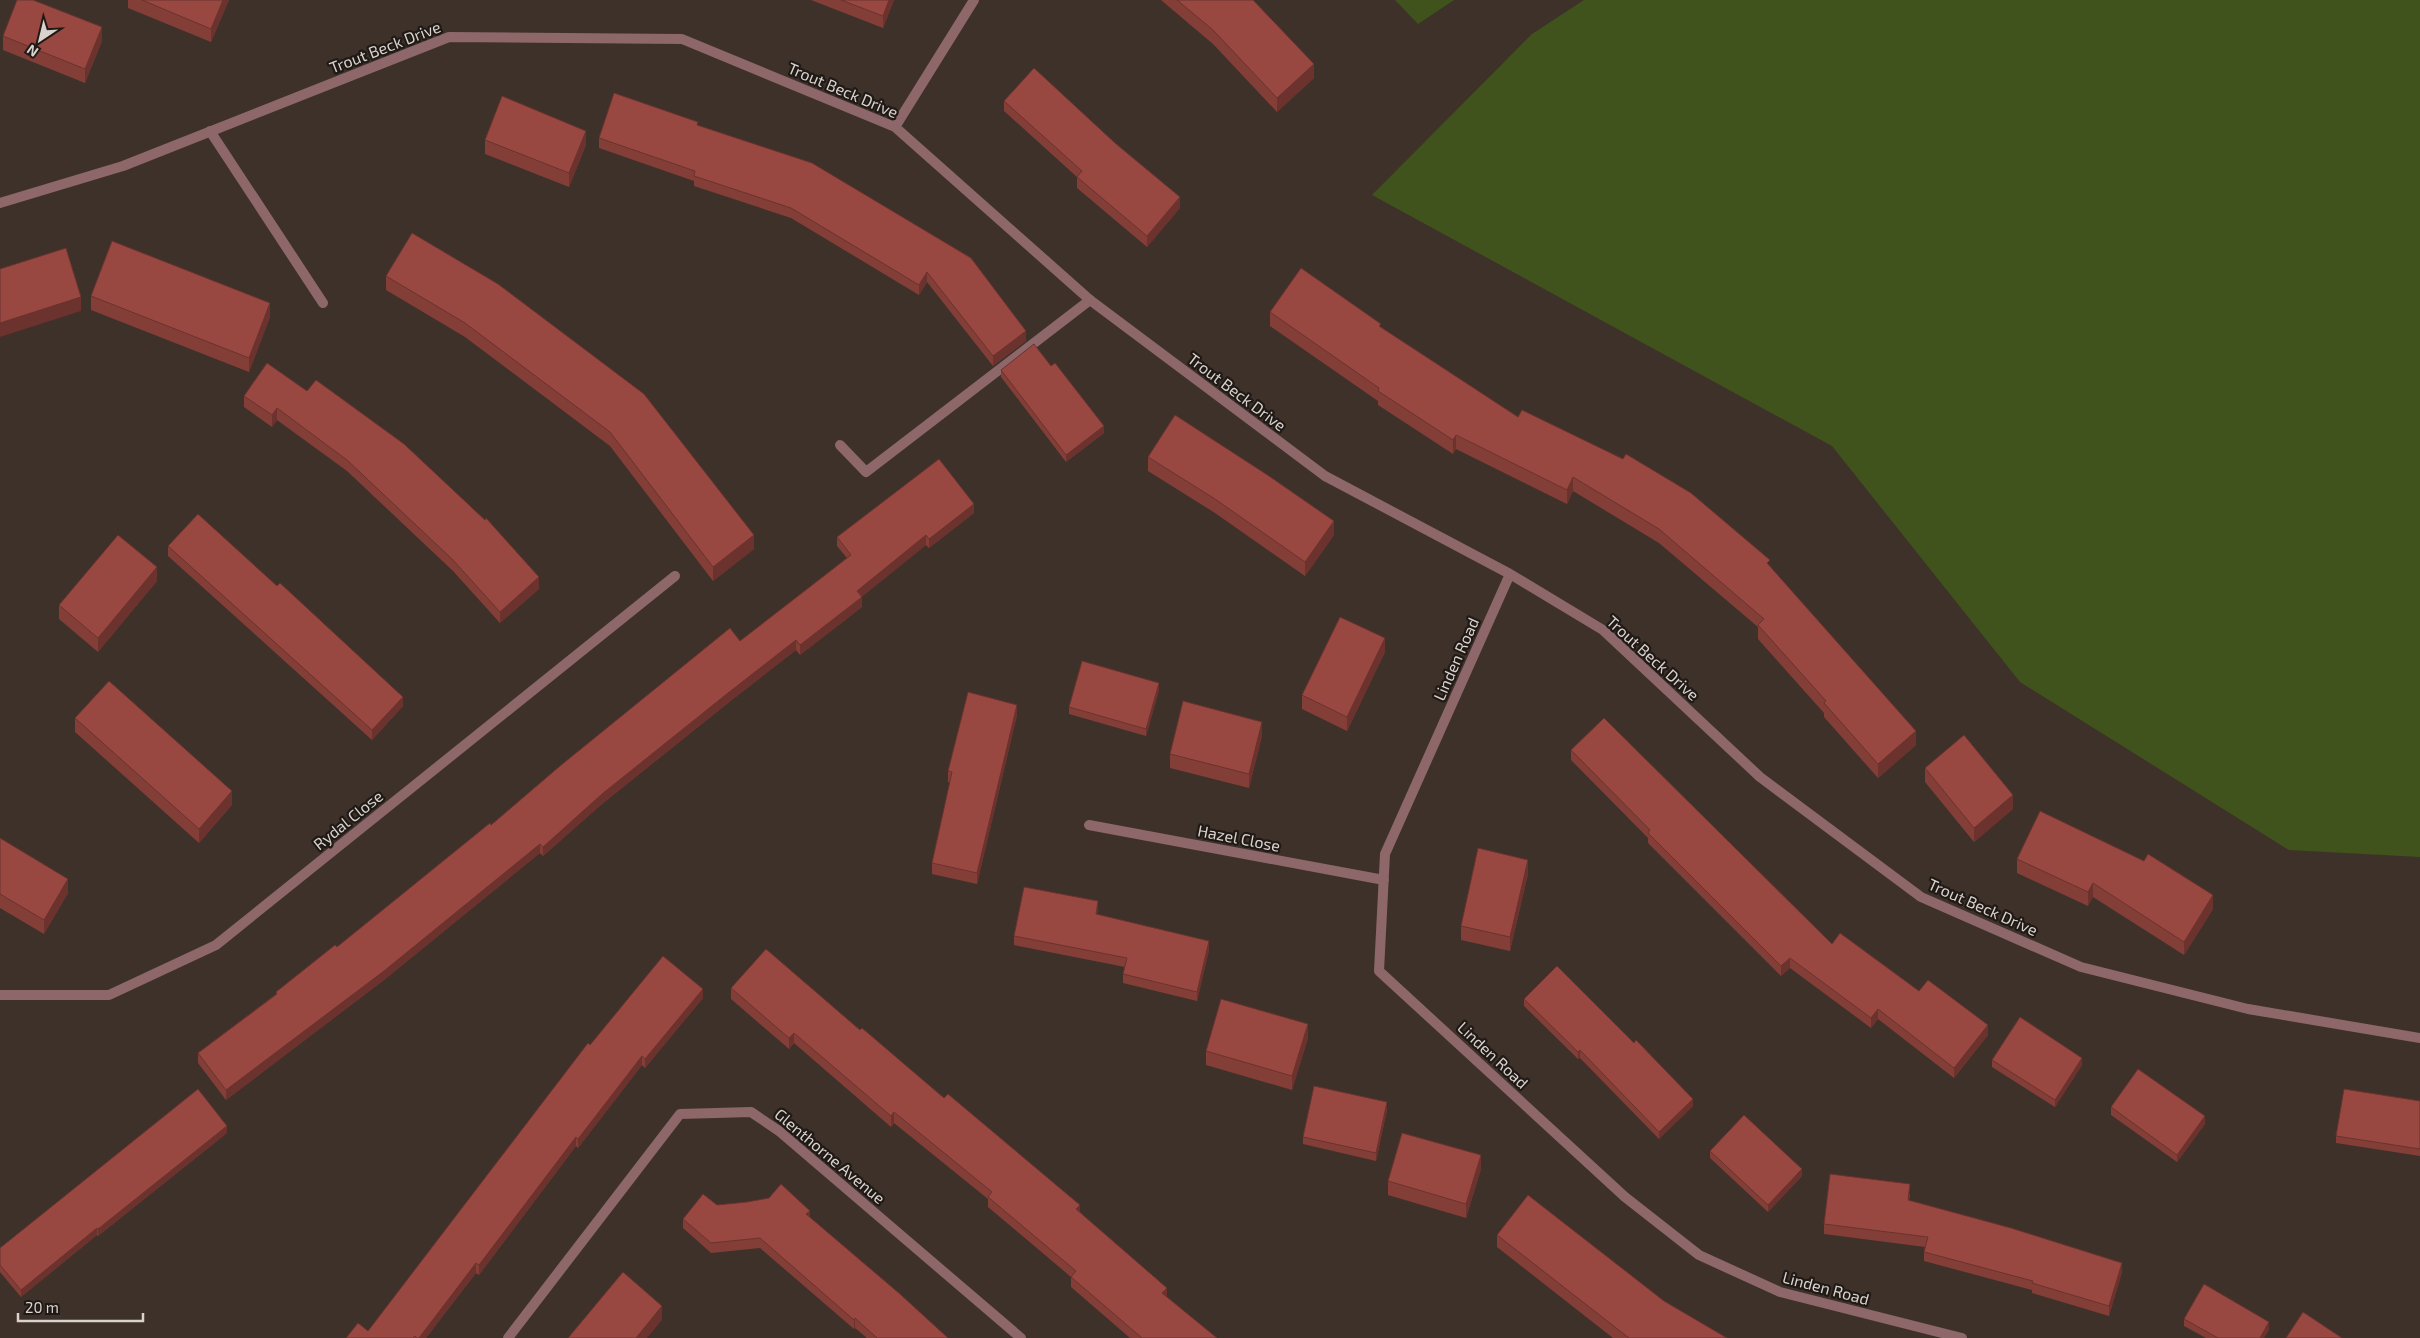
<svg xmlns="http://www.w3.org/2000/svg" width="2420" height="1338" viewBox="0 0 2420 1338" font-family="'Exo 2',sans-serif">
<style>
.green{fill:#40531d}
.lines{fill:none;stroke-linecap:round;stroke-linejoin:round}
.lane{stroke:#8d676a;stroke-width:10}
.street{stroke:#8d676a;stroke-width:10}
.wall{fill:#843e38}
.shaded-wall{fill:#6b322e}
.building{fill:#994841;stroke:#6b322e}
.labels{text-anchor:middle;stroke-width:4.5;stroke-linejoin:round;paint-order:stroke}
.street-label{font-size:16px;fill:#dad2cd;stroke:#201a17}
</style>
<rect width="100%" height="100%" fill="#3e3129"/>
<path class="green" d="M 1395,0 L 1454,0 L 1418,24 Z
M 1584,0 L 2420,0 L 2420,857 L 2289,850 L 2020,682 L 1832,446 L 1372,195 L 1532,34 Z"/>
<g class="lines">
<path class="lane" d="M 840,445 L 866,472 L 1090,300"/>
<path class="street" d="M 895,127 L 974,0
M 210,131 L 323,303
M 0,203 L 123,166 L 449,37 L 682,39 L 895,127 L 1090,300 L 1325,476 L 1510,574 L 1603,630 L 1760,777 L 1921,897 L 2081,967 L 2248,1009 L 2420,1038
M 1510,574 L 1385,854 L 1379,971 L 1625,1197 L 1699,1255 L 1780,1292 L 1962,1338
M 1089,825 L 1384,880
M 0,995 L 109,995 L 216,945 L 675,576
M 508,1338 L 680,1114 L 751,1112 L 779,1131 L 1021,1338"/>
</g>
<path class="wall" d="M 128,0 L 229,0 L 211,42 L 128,8 Z
M 811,0 L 894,0 L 883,28 Z
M 1161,0 L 1253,0 L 1314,78 L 1277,112 L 1213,44 Z
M 3,36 L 102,41 L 85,83 L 3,50 Z
M 1004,101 L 1180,208 L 1147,247 L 1077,188 L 1077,177 L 1004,111 Z
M 698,126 L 812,163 L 1026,341 L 993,366 L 927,282 L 919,295 L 791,218 L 694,186 L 694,181 L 599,148 L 599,138 Z
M 485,140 L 586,145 L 569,187 L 485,154 Z
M 386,276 L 498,284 L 754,549 L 713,581 L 610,446 L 465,337 L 386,290 Z
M 91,296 L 270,317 L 249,372 L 91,310 Z
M 1270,312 L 1381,328 L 1518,417 L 1770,566 L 1916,745 L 1878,778 L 1824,717 L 1824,713 L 1758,639 L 1758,627 L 1659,543 L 1573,491 L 1567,504 L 1456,449 L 1453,454 L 1378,405 L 1378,401 L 1270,326 Z
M 267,363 L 539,589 L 500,623 L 453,571 L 347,471 L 277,420 L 272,427 L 244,407 L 244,396 Z
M 1051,366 L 1104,433 L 1066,462 L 1001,377 L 1001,370 Z
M 1148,457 L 1334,535 L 1305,576 L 1215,513 L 1148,471 Z
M 974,513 L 929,548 L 926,545 L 861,597 L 862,607 L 800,655 L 796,650 L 728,703 L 602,804 L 543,856 L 540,853 L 384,980 L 226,1100 L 198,1063 L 198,1053 L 276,994 L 276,992 L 337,947 L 491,825 L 740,641 L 847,558 L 837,546 L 837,537 Z
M 168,546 L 403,706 L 372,740 L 168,556 Z
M 157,581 L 98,652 L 59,619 L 59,605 Z
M 1385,652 L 1347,731 L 1302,709 L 1302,695 Z
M 1159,690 L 1146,736 L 1069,714 L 1069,707 Z
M 1017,715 L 977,884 L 932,874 L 932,863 L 950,782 L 948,782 L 948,771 Z
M 75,718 L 232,805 L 199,843 L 75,732 Z
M 1262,736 L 1249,788 L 1170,768 L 1170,754 Z
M 1571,750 L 1832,944 L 1919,991 L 1988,1035 L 1954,1078 L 1878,1019 L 1871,1028 L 1790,968 L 1781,976 L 1648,843 L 1648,838 L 1571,760 Z
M 1925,768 L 2013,809 L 1974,842 L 1925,782 Z
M 0,838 L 68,893 L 44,934 L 0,908 Z
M 2017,859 L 2213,909 L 2184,955 L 2093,897 L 2088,906 L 2017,873 Z
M 1528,874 L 1510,951 L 1461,940 L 1461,926 Z
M 1098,910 L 1097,914 L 1209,950 L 1197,1001 L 1123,983 L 1123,974 L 1125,967 L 1014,945 L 1014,936 Z
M 731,988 L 860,1030 L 944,1098 L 1080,1212 L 1167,1297 L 1217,1338 L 1130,1338 L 1071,1287 L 1071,1277 L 988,1207 L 988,1199 L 894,1123 L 891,1127 L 794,1043 L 789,1049 L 731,999 Z
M 703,998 L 645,1068 L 642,1065 L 578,1148 L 576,1146 L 479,1275 L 476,1273 L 426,1338 L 346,1338 L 368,1331 L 590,1045 Z
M 1524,999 L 1693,1106 L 1659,1139 L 1580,1058 L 1578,1059 L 1524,1006 Z
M 1308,1038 L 1292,1090 L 1206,1065 L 1206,1051 Z
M 1992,1060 L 2082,1065 L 2055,1107 L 1992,1067 Z
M 2420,1101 L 2420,1156 L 2336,1143 L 2336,1136 Z
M 2111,1107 L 2205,1124 L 2177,1162 L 2111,1115 Z
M 1387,1110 L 1376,1161 L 1303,1144 L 1303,1137 Z
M 227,1133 L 98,1236 L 97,1235 L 21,1297 L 0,1272 L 0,1248 Z
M 1710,1151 L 1802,1176 L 1768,1212 L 1710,1158 Z
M 1481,1169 L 1466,1218 L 1388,1195 L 1388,1181 Z
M 1910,1194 L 1909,1201 L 2122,1272 L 2109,1316 L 2032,1293 L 2032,1290 L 1924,1261 L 1924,1252 L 1925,1247 L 1824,1234 L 1824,1224 Z
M 810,1217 L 948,1338 L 867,1338 L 855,1328 L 854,1329 L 760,1248 L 711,1253 L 683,1228 L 683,1219 Z
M 1497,1235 L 1727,1338 L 1613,1338 L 1497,1247 Z
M 2184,1319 L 2269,1329 L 2264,1338 L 2206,1338 L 2184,1326 Z"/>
<path class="shaded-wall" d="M 223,0 L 229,0 L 211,42 L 211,29 Z
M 889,0 L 894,0 L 883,28 L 883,16 Z
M 102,27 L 102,41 L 85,83 L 85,69 Z
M 1314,64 L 1314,78 L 1277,112 L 1277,98 Z
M 586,131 L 586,145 L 569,187 L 569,173 Z
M 1180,197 L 1180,208 L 1147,247 L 1147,236 Z
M 927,272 L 927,282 L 919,295 L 919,285 Z
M 81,297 L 81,311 L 0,337 L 0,323 Z
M 270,303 L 270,317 L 249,372 L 249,358 Z
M 1026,331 L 1026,341 L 993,366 L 993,356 Z
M 277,408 L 277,420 L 272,427 L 272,415 Z
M 1104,426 L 1104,433 L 1066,462 L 1066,455 Z
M 1456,435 L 1456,449 L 1453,454 L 1453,440 Z
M 1573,477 L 1573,491 L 1567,504 L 1567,490 Z
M 974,504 L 974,513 L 929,548 L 929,539 Z
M 1334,521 L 1334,535 L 1305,576 L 1305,562 Z
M 754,535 L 754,549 L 713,581 L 713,567 Z
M 926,535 L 926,545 L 857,601 L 857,591 Z
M 157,567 L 157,581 L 98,652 L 98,638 Z
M 539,577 L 539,589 L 500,623 L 500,612 Z
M 862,597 L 862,607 L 800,655 L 800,645 Z
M 1385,638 L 1385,652 L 1347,731 L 1347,717 Z
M 796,640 L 796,650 L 728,703 L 602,804 L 543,856 L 543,847 L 602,794 L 728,693 Z
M 1159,683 L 1159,690 L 1146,736 L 1146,729 Z
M 403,697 L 403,706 L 372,740 L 372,730 Z
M 1017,705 L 1017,715 L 977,884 L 977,873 Z
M 1262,722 L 1262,736 L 1249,788 L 1249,774 Z
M 1916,731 L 1916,745 L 1878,778 L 1878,764 Z
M 232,791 L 232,805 L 199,843 L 199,829 Z
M 2013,795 L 2013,809 L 1974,842 L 1974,828 Z
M 540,844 L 540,853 L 384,980 L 226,1100 L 226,1090 Z
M 1528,860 L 1528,874 L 1510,951 L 1510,937 Z
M 68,879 L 68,893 L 44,934 L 44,920 Z
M 2093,883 L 2093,897 L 2088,906 L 2088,892 Z
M 2213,895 L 2213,909 L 2184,955 L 2184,942 Z
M 1098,901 L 1098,910 L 1096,923 L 1096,914 Z
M 1209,941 L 1209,950 L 1197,1001 L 1197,992 Z
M 1790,958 L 1790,968 L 1781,976 L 1781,966 Z
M 703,989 L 703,998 L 645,1068 L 645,1059 Z
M 1878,1009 L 1878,1019 L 1871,1028 L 1871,1018 Z
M 1308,1024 L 1308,1038 L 1292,1090 L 1292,1076 Z
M 1988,1025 L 1988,1035 L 1954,1078 L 1954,1068 Z
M 794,1033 L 794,1043 L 789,1049 L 789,1038 Z
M 1580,1050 L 1580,1058 L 1578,1059 L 1578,1052 Z
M 642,1056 L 642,1065 L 578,1148 L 578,1139 Z
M 2082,1058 L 2082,1065 L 2055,1107 L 2055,1100 Z
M 1693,1099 L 1693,1106 L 1659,1139 L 1659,1132 Z
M 1387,1102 L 1387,1110 L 1376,1161 L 1376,1153 Z
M 894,1112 L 894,1123 L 891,1127 L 891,1116 Z
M 2205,1116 L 2205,1124 L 2177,1162 L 2177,1155 Z
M 227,1126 L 227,1133 L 98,1236 L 98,1229 Z
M 576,1137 L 576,1146 L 479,1275 L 479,1265 Z
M 1481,1155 L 1481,1169 L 1466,1218 L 1466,1204 Z
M 1802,1169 L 1802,1176 L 1768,1212 L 1768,1205 Z
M 1080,1205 L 1080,1215 L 1076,1209 Z
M 810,1211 L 810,1220 L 806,1214 Z
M 97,1228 L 97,1235 L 21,1297 L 21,1290 Z
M 476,1263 L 476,1273 L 426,1338 L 419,1338 Z
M 2122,1263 L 2122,1272 L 2109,1316 L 2109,1306 Z
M 1167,1288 L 1167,1298 L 1162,1293 Z
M 662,1306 L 662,1320 L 647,1338 L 636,1338 Z
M 855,1318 L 855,1328 L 854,1329 L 854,1320 Z
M 2269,1322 L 2269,1329 L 2264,1338 L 2260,1338 Z"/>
<path class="building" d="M 17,0 L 33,0 L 102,27 L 85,69 L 3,36 Z
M 142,0 L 223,0 L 211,29 Z
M 841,0 L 889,0 L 883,16 Z
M 1177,0 L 1253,0 L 1314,64 L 1277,98 L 1213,30 Z
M 1034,68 L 1115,143 L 1180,197 L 1147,236 L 1077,177 L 1082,171 L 1004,101 Z
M 614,93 L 698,122 L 697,125 L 812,163 L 971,258 L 1026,331 L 993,356 L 927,272 L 919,285 L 791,208 L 694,176 L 695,171 L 599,138 Z
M 502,96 L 586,131 L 569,173 L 485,140 Z
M 412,233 L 498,284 L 644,394 L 754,535 L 713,567 L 610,432 L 465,323 L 386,276 Z
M 112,241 L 270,303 L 249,358 L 91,296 Z
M 66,248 L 81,297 L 0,323 L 0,269 Z
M 1301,268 L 1381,324 L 1379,326 L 1518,417 L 1522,410 L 1623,459 L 1626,454 L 1691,493 L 1770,560 L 1767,563 L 1916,731 L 1878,764 L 1824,703 L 1826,701 L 1758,625 L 1764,619 L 1659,529 L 1573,477 L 1567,490 L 1456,435 L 1453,440 L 1378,391 L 1379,388 L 1270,312 Z
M 1034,344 L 1051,366 L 1055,363 L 1104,426 L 1066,455 L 1001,370 Z
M 267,363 L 307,391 L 316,380 L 404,444 L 485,520 L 486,518 L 539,577 L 500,612 L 453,560 L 347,460 L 277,408 L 272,415 L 244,396 Z
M 1175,415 L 1269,476 L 1334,521 L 1305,562 L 1215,499 L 1148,457 Z
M 939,459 L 974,504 L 929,539 L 926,535 L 857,591 L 862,597 L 800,645 L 796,640 L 728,693 L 602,794 L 543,847 L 540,844 L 384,971 L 226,1090 L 198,1053 L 277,994 L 276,992 L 335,945 L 337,947 L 490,823 L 491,825 L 560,766 L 730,628 L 740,641 L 851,555 L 837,537 Z
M 198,514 L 277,586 L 280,583 L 403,697 L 372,730 L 168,546 Z
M 118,535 L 157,567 L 98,638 L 59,605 Z
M 1340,617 L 1385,638 L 1347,717 L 1302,695 Z
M 1082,661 L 1159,683 L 1146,729 L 1069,707 Z
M 109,681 L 232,791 L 199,829 L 75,718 Z
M 968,692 L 1017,705 L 977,873 L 932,863 L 952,772 L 948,771 Z
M 1183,701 L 1262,722 L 1249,774 L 1170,754 Z
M 1604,718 L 1832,944 L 1840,933 L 1919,991 L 1928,980 L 1988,1025 L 1954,1068 L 1878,1009 L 1871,1018 L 1790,958 L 1781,966 L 1648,833 L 1650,830 L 1571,750 Z
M 1964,735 L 2013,795 L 1974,828 L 1925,768 Z
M 2040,811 L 2144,861 L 2148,854 L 2213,895 L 2184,942 L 2093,883 L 2088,892 L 2017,859 Z
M 0,838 L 68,879 L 44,920 L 0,894 Z
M 1478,848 L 1528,860 L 1510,937 L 1461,926 Z
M 1024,887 L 1098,901 L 1096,914 L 1209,941 L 1197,992 L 1123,974 L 1127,958 L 1014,936 Z
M 766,949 L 860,1030 L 862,1028 L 944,1098 L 948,1094 L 1080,1205 L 1076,1209 L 1167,1288 L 1162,1293 L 1217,1338 L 1142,1338 L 1071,1277 L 1076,1271 L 988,1197 L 992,1192 L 894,1112 L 891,1116 L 794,1033 L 789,1038 L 731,988 Z
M 663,956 L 703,989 L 645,1059 L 642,1056 L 578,1139 L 576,1137 L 479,1265 L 476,1263 L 419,1338 L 417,1338 L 415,1336 L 413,1338 L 346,1338 L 358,1323 L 368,1331 L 588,1043 L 590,1045 Z
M 1557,966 L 1634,1043 L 1636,1040 L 1693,1099 L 1659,1132 L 1580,1050 L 1578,1052 L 1524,999 Z
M 1221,999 L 1308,1024 L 1292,1076 L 1206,1051 Z
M 2020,1017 L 2082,1058 L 2055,1100 L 1992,1060 Z
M 2138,1069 L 2205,1116 L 2177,1155 L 2111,1107 Z
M 1314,1086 L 1387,1102 L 1376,1153 L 1303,1137 Z
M 198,1089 L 227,1126 L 98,1229 L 97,1228 L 21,1290 L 0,1265 L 0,1248 Z
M 2344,1089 L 2420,1101 L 2420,1149 L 2336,1136 Z
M 1744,1115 L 1802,1169 L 1768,1205 L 1710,1151 Z
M 1402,1133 L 1481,1155 L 1466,1204 L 1388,1181 Z
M 1830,1174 L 1910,1184 L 1908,1200 L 2011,1228 L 2122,1263 L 2109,1306 L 2032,1283 L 2033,1281 L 1924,1252 L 1928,1237 L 1824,1224 Z
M 781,1184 L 810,1211 L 806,1214 L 900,1294 L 948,1338 L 877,1338 L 855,1318 L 854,1320 L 760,1238 L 711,1243 L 683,1219 L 703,1194 L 717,1205 L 747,1202 L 769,1198 Z
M 1528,1195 L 1664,1301 L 1727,1338 L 1629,1338 L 1497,1235 Z
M 623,1272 L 662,1306 L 636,1338 L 568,1338 Z
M 2204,1284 L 2269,1322 L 2260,1338 L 2218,1338 L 2184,1319 Z
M 2303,1312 L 2342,1338 L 2286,1338 Z"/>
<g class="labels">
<g class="street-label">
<text transform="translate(385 47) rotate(-21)" y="6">Trout Beck Drive</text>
<text transform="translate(843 90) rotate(23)" y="6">Trout Beck Drive</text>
<text transform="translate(1237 392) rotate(37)" y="6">Trout Beck Drive</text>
<text transform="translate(1653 658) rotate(42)" y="6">Trout Beck Drive</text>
<text transform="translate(1456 659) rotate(-66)" y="6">Linden Road</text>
<text transform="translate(348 820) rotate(-39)" y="6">Rydal Close</text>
<text transform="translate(1239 838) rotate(11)" y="6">Hazel Close</text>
<text transform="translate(1983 907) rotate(24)" y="6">Trout Beck Drive</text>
<text transform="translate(1493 1055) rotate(43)" y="6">Linden Road</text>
<text transform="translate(830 1156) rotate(40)" y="6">Glenthorne Avenue</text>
<text transform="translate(1826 1288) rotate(15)" y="6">Linden Road</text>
</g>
</g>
<g transform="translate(40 40) rotate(215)" stroke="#201a17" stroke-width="4" paint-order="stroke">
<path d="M0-4L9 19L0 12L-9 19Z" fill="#dad2cd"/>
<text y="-8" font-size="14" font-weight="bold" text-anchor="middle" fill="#dad2cd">N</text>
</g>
<path d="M18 1313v8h125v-8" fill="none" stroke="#dad2cd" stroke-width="2.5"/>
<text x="25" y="1313" font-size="15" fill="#dad2cd" stroke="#201a17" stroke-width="4" paint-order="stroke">20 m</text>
</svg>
